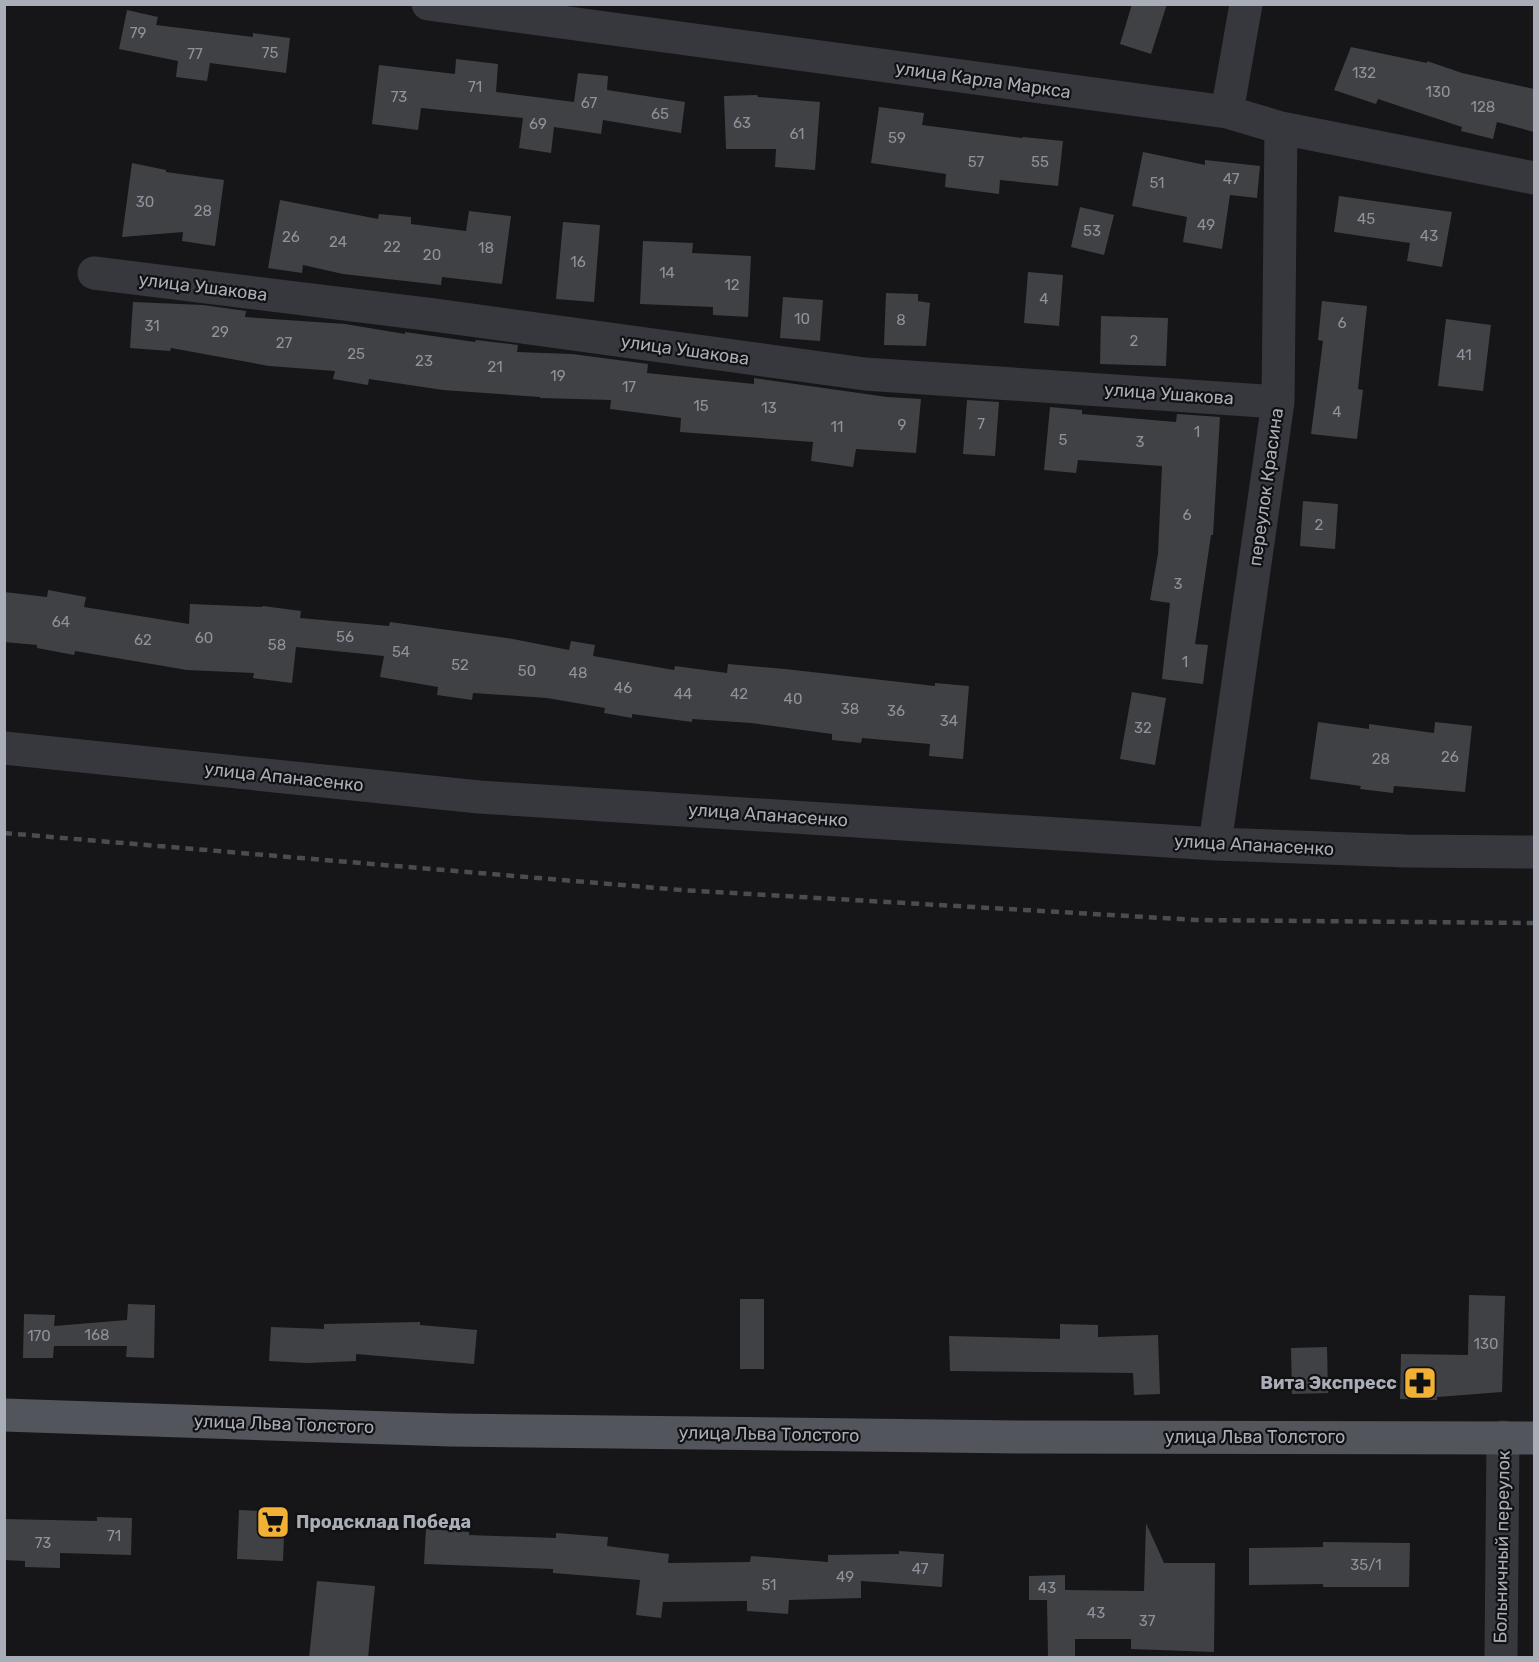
<svg xmlns="http://www.w3.org/2000/svg" width="1539" height="1662" viewBox="0 0 1539 1662" font-family="Rubik,sans-serif">
<style>
.building{fill:#404145}
.lines{fill:none;stroke-linecap:round;stroke-linejoin:round}
.minor{stroke:#37383d;stroke-width:33}
.major{stroke:#53555c;stroke-width:33}
.rail{stroke:#4a4c52;stroke-width:4.5;stroke-dasharray:8 6;stroke-linecap:butt}
.labels{text-anchor:middle;stroke-width:4.5;stroke-linejoin:round;paint-order:stroke}
.number-label{font-size:15px;fill:#8e929b}
.street-label{font-size:18px;fill:#a8adb8;stroke:#111113}
.poi-label{font-size:18px;font-weight:bold;fill:#a8adb8;stroke:#111113;text-anchor:end}
</style>
<rect width="100%" height="100%" fill="#161618"/>
<path class="building" d="M 1132,4 L 1167,4 L 1151,54 L 1120,44 Z
M 127,10 L 158,17 L 156,25 L 253,37 L 253,33 L 290,38 L 286,73 L 210,63 L 207,81 L 176,77 L 178,61 L 119,49 Z
M 1351,47 L 1427,63 L 1427,61 L 1462,73 L 1534,89 L 1534,132 L 1497,122 L 1493,139 L 1461,131 L 1462,127 L 1378,99 L 1376,104 L 1334,90 Z
M 456,59 L 498,64 L 496,92 L 574,102 L 578,73 L 608,76 L 607,90 L 685,102 L 681,133 L 603,120 L 601,134 L 554,127 L 551,153 L 519,148 L 523,118 L 421,108 L 418,130 L 372,124 L 379,65 L 455,74 Z
M 757,95 L 758,97 L 820,102 L 815,170 L 775,167 L 776,149 L 726,149 L 724,96 Z
M 879,107 L 924,113 L 922,125 L 1022,138 L 1023,137 L 1063,141 L 1058,186 L 1000,180 L 999,194 L 945,187 L 946,174 L 871,163 Z
M 1143,152 L 1205,165 L 1205,160 L 1260,166 L 1257,198 L 1230,195 L 1222,249 L 1183,242 L 1187,217 L 1132,206 Z
M 132,163 L 166,170 L 166,172 L 224,180 L 215,246 L 182,241 L 183,232 L 122,237 Z
M 1339,196 L 1452,212 L 1442,267 L 1407,261 L 1410,243 L 1334,232 Z
M 280,200 L 378,219 L 379,214 L 411,217 L 411,224 L 466,231 L 469,211 L 511,216 L 502,284 L 442,277 L 441,285 L 343,274 L 303,265 L 302,273 L 268,268 Z
M 1080,207 L 1114,215 L 1104,255 L 1071,247 Z
M 563,222 L 600,225 L 594,302 L 556,299 Z
M 643,241 L 693,243 L 692,253 L 751,256 L 748,317 L 713,315 L 713,307 L 640,304 Z
M 1028,272 L 1063,275 L 1059,326 L 1024,323 Z
M 886,293 L 918,294 L 918,301 L 930,303 L 926,346 L 884,345 Z
M 783,297 L 823,300 L 820,341 L 780,338 Z
M 1322,301 L 1367,306 L 1358,389 L 1363,390 L 1357,439 L 1311,434 L 1323,341 L 1318,340 Z
M 133,302 L 203,305 L 246,311 L 245,317 L 345,324 L 405,334 L 405,332 L 475,342 L 476,340 L 518,345 L 517,352 L 572,354 L 648,364 L 647,373 L 754,384 L 754,378 L 887,397 L 921,399 L 916,453 L 856,449 L 853,467 L 811,461 L 813,442 L 680,432 L 681,418 L 610,409 L 611,400 L 540,398 L 540,397 L 443,390 L 369,379 L 368,385 L 333,379 L 335,371 L 269,366 L 171,348 L 170,351 L 130,348 Z
M 1101,316 L 1168,318 L 1166,366 L 1100,364 Z
M 1446,319 L 1491,325 L 1483,391 L 1438,386 Z
M 967,400 L 999,402 L 995,456 L 963,454 Z
M 1050,407 L 1082,410 L 1082,414 L 1176,422 L 1177,414 L 1220,417 L 1213,535 L 1211,535 L 1195,644 L 1208,645 L 1203,684 L 1162,679 L 1170,603 L 1150,600 L 1158,554 L 1162,466 L 1078,460 L 1076,473 L 1044,470 Z
M 1303,501 L 1338,504 L 1335,549 L 1300,546 Z
M 48,590 L 86,597 L 84,607 L 189,624 L 190,604 L 262,607 L 263,606 L 301,611 L 300,618 L 389,626 L 390,622 L 513,639 L 569,650 L 571,641 L 595,645 L 593,656 L 674,670 L 675,666 L 727,673 L 728,664 L 785,669 L 935,686 L 935,683 L 969,686 L 963,759 L 929,756 L 930,744 L 862,738 L 861,743 L 832,740 L 832,734 L 751,723 L 692,719 L 692,722 L 632,714 L 632,718 L 604,713 L 605,708 L 547,698 L 473,693 L 472,700 L 437,695 L 438,687 L 380,677 L 384,656 L 296,647 L 292,683 L 253,678 L 254,673 L 187,670 L 75,651 L 74,655 L 37,648 L 37,645 L 4,642 L 4,592 L 47,597 Z
M 1132,692 L 1166,698 L 1155,765 L 1120,759 Z
M 1318,722 L 1369,729 L 1369,724 L 1434,733 L 1435,722 L 1472,726 L 1465,792 L 1394,786 L 1393,793 L 1360,789 L 1361,786 L 1310,779 Z
M 1469,1295 L 1505,1296 L 1502,1392 L 1437,1397 L 1437,1400 L 1400,1399 L 1401,1354 L 1468,1355 Z
M 740,1299 L 764,1299 L 764,1369 L 740,1369 Z
M 128,1304 L 155,1305 L 154,1358 L 126,1357 L 127,1346 L 54,1346 L 53,1358 L 23,1358 L 24,1314 L 55,1315 L 54,1326 L 127,1320 Z
M 420,1322 L 420,1325 L 477,1330 L 474,1364 L 356,1354 L 356,1361 L 307,1363 L 269,1361 L 271,1327 L 324,1329 L 324,1324 Z
M 1060,1324 L 1098,1325 L 1098,1337 L 1158,1335 L 1160,1394 L 1134,1395 L 1133,1373 L 950,1371 L 949,1336 L 1060,1339 Z
M 1327,1347 L 1328,1393 L 1292,1394 L 1291,1348 Z
M 239,1510 L 285,1512 L 283,1561 L 237,1559 Z
M 97,1517 L 132,1518 L 131,1555 L 60,1553 L 60,1568 L 25,1567 L 25,1561 L 4,1560 L 4,1519 L 97,1521 Z
M 1146,1523 L 1164,1563 L 1215,1563 L 1214,1652 L 1131,1649 L 1131,1639 L 1075,1639 L 1075,1658 L 1048,1658 L 1047,1600 L 1029,1600 L 1029,1576 L 1065,1575 L 1065,1590 L 1144,1591 Z
M 426,1529 L 469,1532 L 469,1535 L 556,1538 L 556,1533 L 608,1537 L 607,1546 L 669,1554 L 668,1563 L 750,1562 L 751,1556 L 828,1562 L 828,1555 L 899,1554 L 899,1551 L 944,1554 L 942,1587 L 861,1581 L 861,1598 L 789,1600 L 788,1614 L 747,1611 L 747,1601 L 663,1602 L 661,1618 L 636,1615 L 640,1580 L 553,1573 L 553,1569 L 424,1564 Z
M 1323,1542 L 1410,1543 L 1409,1587 L 1323,1587 L 1323,1584 L 1249,1585 L 1249,1548 L 1323,1547 Z
M 317,1581 L 375,1586 L 368,1658 L 309,1658 Z"/>
<g class="lines">
<path class="minor" d="M 428,4 L 1227,112 L 1281,128 L 1534,178
M 1227,112 L 1246,4
M 94,273 L 434,315 L 865,374 L 1278,402
M 4,748 L 479,797 L 1215,844 L 1406,851 L 1534,852
M 1215,844 L 1278,402 L 1281,128
M 1501,1658 L 1503,1437"/>
<path class="major" d="M 4,1415 L 451,1430 L 1024,1437 L 1534,1438"/>
<path class="rail" d="M 4,833 L 681,890 L 1197,920 L 1534,923"/>
</g>
<defs>
<symbol id="pharmacy-square" viewBox="-11 -11 22 22"><rect x="-9" y="-9" width="18" height="18" rx="4" fill="#f2b134" stroke="#111113"/><path d="M-2-6h4v4h4v4h-4v4h-4v-4h-4v-4h4Z" fill="#111"/></symbol>
<symbol id="supermarket-square" viewBox="-11 -11 22 22"><rect x="-9" y="-9" width="18" height="18" rx="4" fill="#f2b134" stroke="#111113"/><path d="M-6-5.5h2.5l.6 2H6L4.5 2H-2.5L-4.4-4H-6ZM-1.5 3.2a1.3 1.3 0 1 0 .1 0ZM3 3.2a1.3 1.3 0 1 0 .1 0Z" fill="#111"/></symbol>
</defs>
<g fill-rule="evenodd">
<use href="#pharmacy-square" x="1401" y="1364" width="38" height="38"/>
<use href="#supermarket-square" x="254" y="1503" width="38" height="38"/>
</g>
<g class="labels">
<g class="number-label">
<text x="138" y="38">79</text>
<text x="270" y="58">75</text>
<text x="195" y="59">77</text>
<text x="1364" y="78">132</text>
<text x="475" y="92">71</text>
<text x="1438" y="97">130</text>
<text x="399" y="102">73</text>
<text x="589" y="108">67</text>
<text x="1483" y="112">128</text>
<text x="660" y="119">65</text>
<text x="742" y="128">63</text>
<text x="538" y="129">69</text>
<text x="797" y="139">61</text>
<text x="897" y="143">59</text>
<text x="976" y="167">57</text>
<text x="1040" y="167">55</text>
<text x="1231" y="184">47</text>
<text x="1157" y="188">51</text>
<text x="145" y="207">30</text>
<text x="203" y="216">28</text>
<text x="1366" y="224">45</text>
<text x="1206" y="230">49</text>
<text x="1092" y="236">53</text>
<text x="1429" y="241">43</text>
<text x="291" y="242">26</text>
<text x="338" y="247">24</text>
<text x="392" y="252">22</text>
<text x="486" y="253">18</text>
<text x="432" y="260">20</text>
<text x="578" y="267">16</text>
<text x="667" y="278">14</text>
<text x="732" y="290">12</text>
<text x="1044" y="304">4</text>
<text x="802" y="324">10</text>
<text x="901" y="325">8</text>
<text x="1342" y="328">6</text>
<text x="152" y="331">31</text>
<text x="220" y="337">29</text>
<text x="1134" y="346">2</text>
<text x="284" y="348">27</text>
<text x="356" y="359">25</text>
<text x="1464" y="360">41</text>
<text x="424" y="366">23</text>
<text x="495" y="372">21</text>
<text x="558" y="381">19</text>
<text x="629" y="392">17</text>
<text x="701" y="411">15</text>
<text x="769" y="413">13</text>
<text x="1337" y="417">4</text>
<text x="981" y="429">7</text>
<text x="902" y="430">9</text>
<text x="837" y="432">11</text>
<text x="1197" y="437">1</text>
<text x="1063" y="445">5</text>
<text x="1140" y="447">3</text>
<text x="1187" y="520">6</text>
<text x="1319" y="530">2</text>
<text x="1178" y="589">3</text>
<text x="61" y="627">64</text>
<text x="345" y="642">56</text>
<text x="204" y="643">60</text>
<text x="143" y="645">62</text>
<text x="277" y="650">58</text>
<text x="401" y="657">54</text>
<text x="1185" y="667">1</text>
<text x="460" y="670">52</text>
<text x="527" y="676">50</text>
<text x="578" y="678">48</text>
<text x="623" y="693">46</text>
<text x="683" y="699">44</text>
<text x="739" y="699">42</text>
<text x="793" y="704">40</text>
<text x="850" y="714">38</text>
<text x="896" y="716">36</text>
<text x="949" y="726">34</text>
<text x="1143" y="733">32</text>
<text x="1450" y="762">26</text>
<text x="1381" y="764">28</text>
<text x="97" y="1340">168</text>
<text x="39" y="1341">170</text>
<text x="1486" y="1349">130</text>
<text x="114" y="1541">71</text>
<text x="43" y="1548">73</text>
<text x="1366" y="1570">35/1</text>
<text x="920" y="1574">47</text>
<text x="845" y="1582">49</text>
<text x="769" y="1590">51</text>
<text x="1047" y="1593">43</text>
<text x="1096" y="1618">43</text>
<text x="1147" y="1626">37</text>
</g>
<g class="street-label">
<text transform="translate(983 80) rotate(8)" y="6">улица Карла Маркса</text>
<text transform="translate(203 287) rotate(7)" y="6">улица Ушакова</text>
<text transform="translate(685 350) rotate(8)" y="6">улица Ушакова</text>
<text transform="translate(1169 394) rotate(4)" y="6">улица Ушакова</text>
<text transform="translate(1266 487) rotate(-82)" y="6">переулок Красина</text>
<text transform="translate(284 777) rotate(6)" y="6">улица Апанасенко</text>
<text transform="translate(768 815) rotate(4)" y="6">улица Апанасенко</text>
<text transform="translate(1254 845) rotate(3)" y="6">улица Апанасенко</text>
<text transform="translate(284 1424) rotate(2)" y="6">улица Льва Толстого</text>
<text transform="translate(769 1434) rotate(1)" y="6">улица Льва Толстого</text>
<text x="1255" y="1443">улица Льва Толстого</text>
<text transform="translate(1502 1547) rotate(-89)" y="6">Больничный переулок</text>
</g>
<g class="poi-label">
<text x="1397" y="1389">Вита Экспресс</text>
<text x="296" y="1528" text-anchor="start">Продсклад Победа</text>
</g>
</g>
<rect width="1539" height="1662" fill="none" stroke="#a8adb8" stroke-width="12"/>
</svg>
